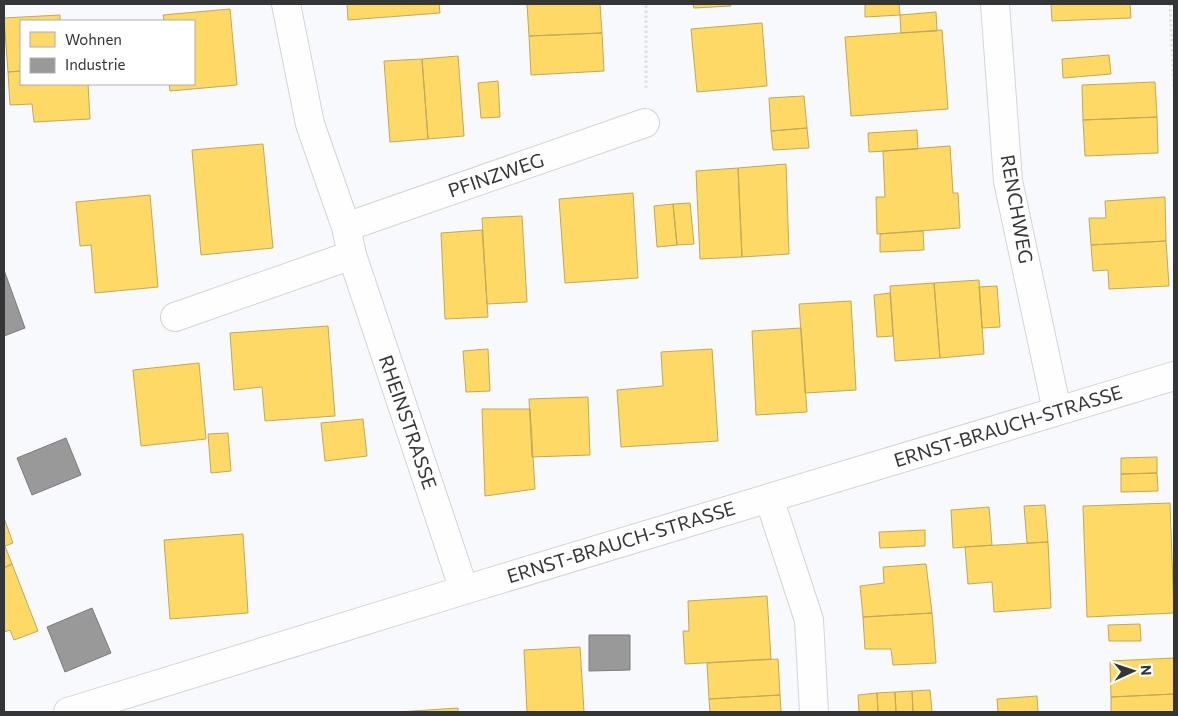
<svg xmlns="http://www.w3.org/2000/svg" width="1178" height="716" viewBox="0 0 1178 716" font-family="Commissioner,sans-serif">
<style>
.homes{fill:#ffd966;stroke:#c2a858}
.industry{fill:#999;stroke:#7a7b7c}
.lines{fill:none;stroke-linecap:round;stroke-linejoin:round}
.minor-casing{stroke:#d3d4d7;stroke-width:30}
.path{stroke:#e0e0e1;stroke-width:3;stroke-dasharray:2.5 2.5;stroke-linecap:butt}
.minor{stroke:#fefeff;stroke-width:28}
.labels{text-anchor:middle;stroke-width:5;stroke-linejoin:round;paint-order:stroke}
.street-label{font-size:19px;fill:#333537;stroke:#fff}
</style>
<rect width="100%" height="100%" fill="#f7f9fc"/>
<path class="homes" d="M 347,4 L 439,4 L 440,13 L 348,20 Z
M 527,4 L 600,4 L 602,33 L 529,36 Z
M 693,4 L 730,4 L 731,6 L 694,8 Z
M 865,4 L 899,4 L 900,15 L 865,17 Z
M 1051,4 L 1130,4 L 1131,18 L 1052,21 Z
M 230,9 L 237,85 L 170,91 L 169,84 L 194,84 L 194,21 L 164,21 L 163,15 Z
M 936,12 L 937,31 L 901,33 L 900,15 Z
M 60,15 L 60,21 L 21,21 L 21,71 L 8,72 L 4,18 Z
M 762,23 L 767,86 L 697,92 L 691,29 Z
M 942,30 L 948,109 L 851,116 L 845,37 Z
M 602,33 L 604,71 L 531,75 L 529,36 Z
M 1109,55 L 1111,74 L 1063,78 L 1062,59 Z
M 458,56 L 464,136 L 428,139 L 422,59 Z
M 422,59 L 428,139 L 390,142 L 384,61 Z
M 21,71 L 21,84 L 88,84 L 90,119 L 34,122 L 32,104 L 10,105 L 8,72 Z
M 498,81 L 500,117 L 481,118 L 478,83 Z
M 1155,82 L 1157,117 L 1083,120 L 1082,85 Z
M 804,96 L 807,128 L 771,131 L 769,98 Z
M 1157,117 L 1158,153 L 1085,156 L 1083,120 Z
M 807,128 L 809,148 L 773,150 L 771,131 Z
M 917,130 L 918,149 L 869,152 L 868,133 Z
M 263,144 L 273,248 L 201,255 L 192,150 Z
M 950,146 L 953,193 L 958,193 L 960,228 L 877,234 L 876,197 L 885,197 L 883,151 Z
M 786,164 L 789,254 L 742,257 L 738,168 Z
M 738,168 L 742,257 L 700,259 L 696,171 Z
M 633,193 L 638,278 L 565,283 L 559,199 Z
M 150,195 L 158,287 L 95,293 L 91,245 L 80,246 L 76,202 Z
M 1165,197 L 1166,241 L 1091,245 L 1089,218 L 1106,218 L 1105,201 Z
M 690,203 L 694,244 L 677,245 L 673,204 Z
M 673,204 L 677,245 L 657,247 L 654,206 Z
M 522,216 L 527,302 L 487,304 L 482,218 Z
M 482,230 L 488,317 L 445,319 L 441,233 Z
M 923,231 L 924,250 L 880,252 L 880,234 Z
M 1166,241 L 1169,286 L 1109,289 L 1108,270 L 1093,271 L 1091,245 Z
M 979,280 L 984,354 L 940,358 L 934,283 Z
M 934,283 L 940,358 L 895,361 L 890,286 Z
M 997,286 L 1000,327 L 982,328 L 979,287 Z
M 890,293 L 893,336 L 877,337 L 874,295 Z
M 851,301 L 856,390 L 805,393 L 799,304 Z
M 328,326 L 335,416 L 265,421 L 262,387 L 234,390 L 230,333 Z
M 801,328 L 807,412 L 756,415 L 752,331 Z
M 488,349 L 490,391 L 466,392 L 463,351 Z
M 712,349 L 718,441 L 621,447 L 617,390 L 663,386 L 661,352 Z
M 199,363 L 206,439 L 141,446 L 133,370 Z
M 588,397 L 590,455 L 532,457 L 529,399 Z
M 482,409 L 530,409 L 535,489 L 485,496 Z
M 363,419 L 367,456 L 325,461 L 321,423 Z
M 228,433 L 231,471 L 211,473 L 208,434 Z
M 1157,457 L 1157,473 L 1121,474 L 1121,458 Z
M 1157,473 L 1158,491 L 1121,492 L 1121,474 Z
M 1170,503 L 1174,613 L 1087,617 L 1083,506 Z
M 1045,505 L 1048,542 L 1027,543 L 1024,506 Z
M 989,507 L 992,545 L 953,548 L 951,510 Z
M 4,518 L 13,543 L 5,546 L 12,564 L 4,568 Z
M 925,530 L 925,546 L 880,548 L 879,532 Z
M 243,534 L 248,613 L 170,619 L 164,540 Z
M 1048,542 L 1051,608 L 994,612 L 992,582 L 968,584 L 965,547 Z
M 12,564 L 38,631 L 14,640 L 10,630 L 4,632 L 4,568 Z
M 926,564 L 932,613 L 863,617 L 860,586 L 884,583 L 883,567 Z
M 767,596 L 771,659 L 685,664 L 683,631 L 689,631 L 688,601 Z
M 932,613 L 936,663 L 893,665 L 891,649 L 865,649 L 863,617 Z
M 1140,624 L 1141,641 L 1109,641 L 1108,625 Z
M 580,647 L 584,712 L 527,712 L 524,650 Z
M 1174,658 L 1174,694 L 1111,697 L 1110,661 Z
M 778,659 L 780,695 L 709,699 L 707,663 Z
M 930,690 L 932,712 L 913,712 L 912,691 Z
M 912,691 L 913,712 L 896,712 L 895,692 Z
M 895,692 L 896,712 L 878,712 L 877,693 Z
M 877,693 L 878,712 L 859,712 L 858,695 Z
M 1174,694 L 1174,712 L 1111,712 L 1111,697 Z
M 780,695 L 781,712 L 710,712 L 709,699 Z
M 1037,696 L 1038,712 L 986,712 L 998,712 L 997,699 Z
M 458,708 L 458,712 L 398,712 Z"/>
<path class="industry" d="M 4,270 L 25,328 L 4,336 Z
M 66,438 L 81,475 L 32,495 L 17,458 Z
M 92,608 L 111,653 L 65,672 L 47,627 Z
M 589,635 L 630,635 L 630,670 L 589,671 Z"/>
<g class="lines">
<defs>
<path id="minor" d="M 286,4 L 310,124 L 346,227 L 352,255 L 464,590
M 995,4 L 1008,181 L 1057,411
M 346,227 L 645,123
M 175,317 L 352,255
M 769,498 L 809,620 L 814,712
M 68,712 L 464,590 L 1174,376"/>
</defs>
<use href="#minor" class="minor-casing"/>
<path class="path" d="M 1170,4 L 1174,90
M 646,88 L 646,4"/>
<use href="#minor" class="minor"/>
</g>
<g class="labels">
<g class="street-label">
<text transform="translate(496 175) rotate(-19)" y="7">PFINZWEG</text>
<text transform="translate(1017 209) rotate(80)" y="7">RENCHWEG</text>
<text transform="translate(408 422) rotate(71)" y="7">RHEINSTRASSE</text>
<text transform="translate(1008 426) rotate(-17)" y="7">ERNST-BRAUCH-STRASSE</text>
<text transform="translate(621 542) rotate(-17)" y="7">ERNST-BRAUCH-STRASSE</text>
</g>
</g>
<rect width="1178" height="716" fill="none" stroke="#333537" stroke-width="10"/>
<rect x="20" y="20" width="175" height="65" fill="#ffffff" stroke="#adaeaf"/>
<rect x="30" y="32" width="25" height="15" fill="#ffd966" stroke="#adaeaf"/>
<text x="65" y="45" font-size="15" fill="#333537">Wohnen</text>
<rect x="30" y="58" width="25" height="15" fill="#999999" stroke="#adaeaf"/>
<text x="65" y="70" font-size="15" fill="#333537">Industrie</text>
<g transform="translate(1133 671) rotate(87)" stroke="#ffffff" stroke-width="4" paint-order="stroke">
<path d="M0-4L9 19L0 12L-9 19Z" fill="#333537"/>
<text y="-8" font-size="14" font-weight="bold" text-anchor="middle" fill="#333537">N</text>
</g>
</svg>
